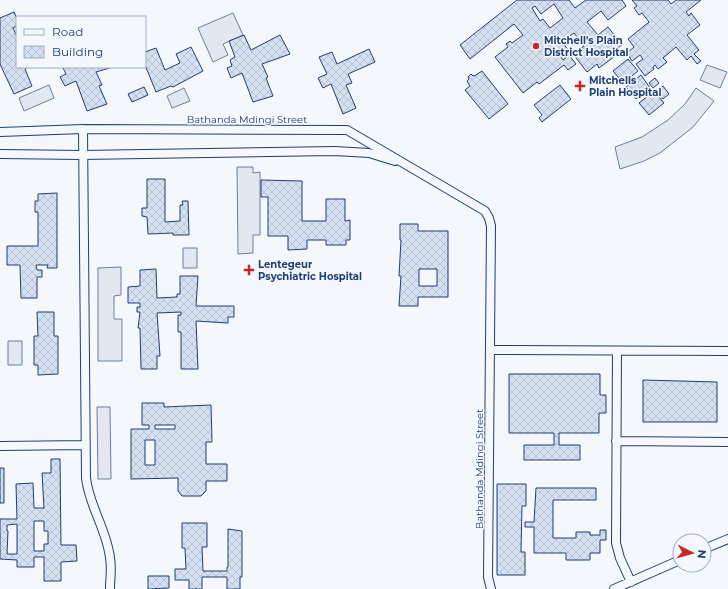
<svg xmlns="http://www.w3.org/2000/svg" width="728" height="589" viewBox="0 0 728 589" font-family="Montserrat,sans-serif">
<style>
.parking{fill:#e3e8f0;stroke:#687fa3}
.building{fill:url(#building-cross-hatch);stroke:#1d3f73;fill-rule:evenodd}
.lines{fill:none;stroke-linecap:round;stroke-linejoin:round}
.minor-casing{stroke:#1d3f73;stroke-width:10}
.minor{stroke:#f4f7fb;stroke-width:8}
.poi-dot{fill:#c62828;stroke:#f4f7fb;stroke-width:1.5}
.labels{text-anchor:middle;stroke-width:3;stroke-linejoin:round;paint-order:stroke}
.poi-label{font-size:10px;font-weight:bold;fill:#1d3f73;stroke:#f4f7fb;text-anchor:start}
.street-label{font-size:10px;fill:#1d3f73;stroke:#f4f7fb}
</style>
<defs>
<pattern id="building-cross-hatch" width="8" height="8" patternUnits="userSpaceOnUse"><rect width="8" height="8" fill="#d5e0f0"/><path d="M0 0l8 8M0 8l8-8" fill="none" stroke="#b6c1d1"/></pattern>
</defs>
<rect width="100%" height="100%" fill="#f4f7fb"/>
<path class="parking" d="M 233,13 L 243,35 L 223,44 L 228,55 L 213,62 L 198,28 Z
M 707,65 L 727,72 L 720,88 L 700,80 Z
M 49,85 L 54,98 L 24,111 L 19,98 Z
M 184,88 L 190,101 L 172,108 L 167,96 Z
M 696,88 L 714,101 L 693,127 L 660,153 L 644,161 L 620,169 L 615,147 L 642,137 L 668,120 L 685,104 Z
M 237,167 L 253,167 L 253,173 L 260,172 L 260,235 L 253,235 L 253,253 L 238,254 Z
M 183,248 L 197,248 L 197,268 L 183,268 Z
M 121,267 L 121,295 L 114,296 L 114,319 L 122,319 L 122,361 L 98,361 L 98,268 Z
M 8,341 L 22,341 L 22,365 L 8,365 Z
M 97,407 L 110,407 L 111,479 L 98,479 Z"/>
<path class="building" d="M 517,0 L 569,0 L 575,8 L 586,0 L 622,0 L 626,6 L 608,20 L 601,11 L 587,22 L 598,35 L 608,27 L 622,45 L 612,52 L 615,56 L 599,68 L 597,64 L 587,72 L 573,54 L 584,46 L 574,33 L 562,42 L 569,51 L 561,57 L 563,60 L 569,55 L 576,64 L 568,70 L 564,65 L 539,84 L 537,82 L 523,93 L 495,57 L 508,47 L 506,44 L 510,41 L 512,43 L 523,35 L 514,24 L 470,59 L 460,45 ZM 554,4 L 563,18 L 550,28 L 543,19 L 540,21 L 532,8 L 535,6 L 541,14 Z
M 632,0 L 668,0 L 671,4 L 676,0 L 701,0 L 686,12 L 689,16 L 691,13 L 700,25 L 687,35 L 699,50 L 694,54 L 701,61 L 697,64 L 691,56 L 687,60 L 676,47 L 663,58 L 667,62 L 658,69 L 655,65 L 653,67 L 654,69 L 645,76 L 636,64 L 643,59 L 640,55 L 632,61 L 627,53 L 634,47 L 628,39 L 649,22 L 642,13 L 639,15 L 634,8 L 637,6 Z
M 14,12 L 17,19 L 17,26 L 13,28 L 17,37 L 17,67 L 28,67 L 25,69 L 32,86 L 14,94 L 0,64 L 0,18 Z
M 244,35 L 251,50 L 280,35 L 290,54 L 262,64 L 268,77 L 266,78 L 273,96 L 253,102 L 242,73 L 231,78 L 227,68 L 232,66 L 230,60 L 235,57 L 229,41 Z
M 191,47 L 203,71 L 173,87 L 171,86 L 156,92 L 145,65 L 145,52 L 156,48 L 165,70 L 180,63 L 176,54 Z
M 369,49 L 375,62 L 348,74 L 352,83 L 346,85 L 356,108 L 343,114 L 331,84 L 323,88 L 318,78 L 327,74 L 319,57 L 332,52 L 337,64 Z
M 628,59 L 638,71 L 623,83 L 613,71 Z
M 66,67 L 113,67 L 96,72 L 102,85 L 99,86 L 107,104 L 87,111 L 76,81 L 65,86 L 60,77 L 66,74 L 63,68 Z
M 482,71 L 508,104 L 489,119 L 465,90 L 470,86 L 467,81 L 469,79 L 468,77 L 471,74 L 473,76 L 476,75 Z
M 641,75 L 650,88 L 636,99 L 626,87 Z
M 655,78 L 659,83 L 653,88 L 649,83 Z
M 560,85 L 571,99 L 542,122 L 539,118 L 542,115 L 534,105 Z
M 663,86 L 669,94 L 663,99 L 656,91 Z
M 144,87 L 148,95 L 132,102 L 128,94 Z
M 654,91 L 664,103 L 649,115 L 639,103 Z
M 147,179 L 165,179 L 165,222 L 180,221 L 180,205 L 183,205 L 182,201 L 188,201 L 189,235 L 173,235 L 173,233 L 148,234 L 147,217 L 142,216 L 142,208 L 147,208 Z
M 261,180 L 302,181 L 302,221 L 326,221 L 326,199 L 345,199 L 345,221 L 350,220 L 350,240 L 346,240 L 346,245 L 326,245 L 326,240 L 307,240 L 307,249 L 288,250 L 288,236 L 268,236 L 268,197 L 261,197 Z
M 57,193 L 57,268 L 47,268 L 48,265 L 36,265 L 37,270 L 42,270 L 42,277 L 37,277 L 37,298 L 21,298 L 20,265 L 7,265 L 7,246 L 38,246 L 38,212 L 35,212 L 35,201 L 38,201 L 38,194 Z
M 400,224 L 418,224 L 418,231 L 448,231 L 448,297 L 418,297 L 418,306 L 399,306 L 401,276 L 399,276 L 401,240 L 400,240 ZM 419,269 L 437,269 L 437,286 L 419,286 Z
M 156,269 L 157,298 L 177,297 L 177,294 L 180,294 L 180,276 L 198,276 L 196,306 L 234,306 L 234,317 L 228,317 L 228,323 L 196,321 L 198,369 L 181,369 L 181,332 L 178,332 L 178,315 L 181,315 L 181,312 L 157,313 L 160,356 L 157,356 L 157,369 L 141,369 L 140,328 L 138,328 L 140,312 L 137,312 L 137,307 L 140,307 L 140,303 L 128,303 L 128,287 L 140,286 L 140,270 Z
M 37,312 L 54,312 L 54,336 L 58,336 L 58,374 L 38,375 L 38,365 L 34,365 L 34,336 L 38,336 Z
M 509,374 L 600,374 L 600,395 L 606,395 L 606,413 L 599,413 L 599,433 L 559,433 L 559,445 L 580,445 L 580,460 L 524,460 L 524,445 L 554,445 L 554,433 L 509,433 Z
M 643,380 L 717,382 L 717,422 L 643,422 Z
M 142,403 L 164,403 L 164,407 L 211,405 L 212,442 L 206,442 L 206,464 L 227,464 L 227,481 L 206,481 L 206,491 L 201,496 L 182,496 L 178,491 L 178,478 L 131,479 L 131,429 L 149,429 L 149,425 L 142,425 ZM 155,425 L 175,425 L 175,429 L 155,429 ZM 145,440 L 155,440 L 155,465 L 145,465 Z
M 51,459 L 60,459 L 61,545 L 76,545 L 77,561 L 61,562 L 61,581 L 44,581 L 44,557 L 34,557 L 34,567 L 17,567 L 17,560 L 0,559 L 0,519 L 17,519 L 16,484 L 33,483 L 34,508 L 44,508 L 42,473 L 51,473 ZM 34,521 L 44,521 L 44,531 L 48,531 L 48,544 L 44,544 L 44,551 L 34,551 ZM 17,524 L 17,554 L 7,554 L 8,531 L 7,531 L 7,525 Z
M 0,468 L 4,468 L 4,503 L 0,503 Z
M 497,484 L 526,484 L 526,506 L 522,506 L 521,552 L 525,552 L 525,575 L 497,575 Z
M 536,488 L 596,488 L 596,500 L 553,500 L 553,538 L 576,538 L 576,532 L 590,532 L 590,535 L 600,535 L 600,530 L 606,530 L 606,540 L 600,540 L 600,553 L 590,553 L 590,560 L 566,560 L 566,553 L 534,553 L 534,527 L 525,527 L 525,522 L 534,522 Z
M 182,523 L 207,523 L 207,547 L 202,547 L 203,571 L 227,571 L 227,567 L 228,567 L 228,529 L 242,531 L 242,577 L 240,577 L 240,589 L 227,589 L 227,577 L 202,577 L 202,589 L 189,589 L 189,580 L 175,580 L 175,569 L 186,569 L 185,548 L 182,548 Z
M 148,576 L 169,576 L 169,588 L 148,589 Z"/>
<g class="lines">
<defs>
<path id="minor" d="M 83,129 L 86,478 C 89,506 107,530 110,558 C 112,568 110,579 110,589
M 0,132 L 83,129 L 347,130 L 485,211 L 489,218 L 491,226 L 488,577 L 491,589
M 0,154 L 82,155 L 335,151 L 369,153 L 395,161
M 490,350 L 728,351
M 617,351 L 616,543 L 620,558 L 631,582
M 616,441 L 728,442
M 0,446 L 84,445
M 704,549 L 728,539
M 614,589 L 680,560"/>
</defs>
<use href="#minor" class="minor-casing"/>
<use href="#minor" class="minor"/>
</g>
<g class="poi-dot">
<circle cx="536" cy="46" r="4"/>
<path d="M578 80h4v4h4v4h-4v4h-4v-4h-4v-4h4z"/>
<path d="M247 264h4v4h4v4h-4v4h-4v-4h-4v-4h4z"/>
</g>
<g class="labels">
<g class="poi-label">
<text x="544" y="44">Mitchell's Plain<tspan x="544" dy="12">District Hospital</tspan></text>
<text x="589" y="84">Mitchells<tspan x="589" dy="12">Plain Hospital</tspan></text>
<text x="258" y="268">Lentegeur<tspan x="258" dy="12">Psychiatric Hospital</tspan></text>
</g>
<g class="street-label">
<text x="247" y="123">Bathanda Mdingi Street</text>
<text transform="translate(479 469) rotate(-90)" y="4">Bathanda Mdingi Street</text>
</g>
</g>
<rect x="16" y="16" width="130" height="52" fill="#f4f7fb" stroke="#9eadc5"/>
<rect x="24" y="29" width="20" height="6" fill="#f4f7fb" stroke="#9eadc5"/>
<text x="52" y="36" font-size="12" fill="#1d3f73">Road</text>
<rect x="24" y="46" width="20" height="12" fill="url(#building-cross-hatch)" stroke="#9eadc5"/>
<text x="52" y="56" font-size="12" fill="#1d3f73">Building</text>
<g transform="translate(692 553) rotate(96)"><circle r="19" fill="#f4f7fb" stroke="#9eadc5"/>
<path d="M0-3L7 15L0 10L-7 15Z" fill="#c62828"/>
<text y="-6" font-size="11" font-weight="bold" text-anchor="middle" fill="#1d3f73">N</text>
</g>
</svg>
